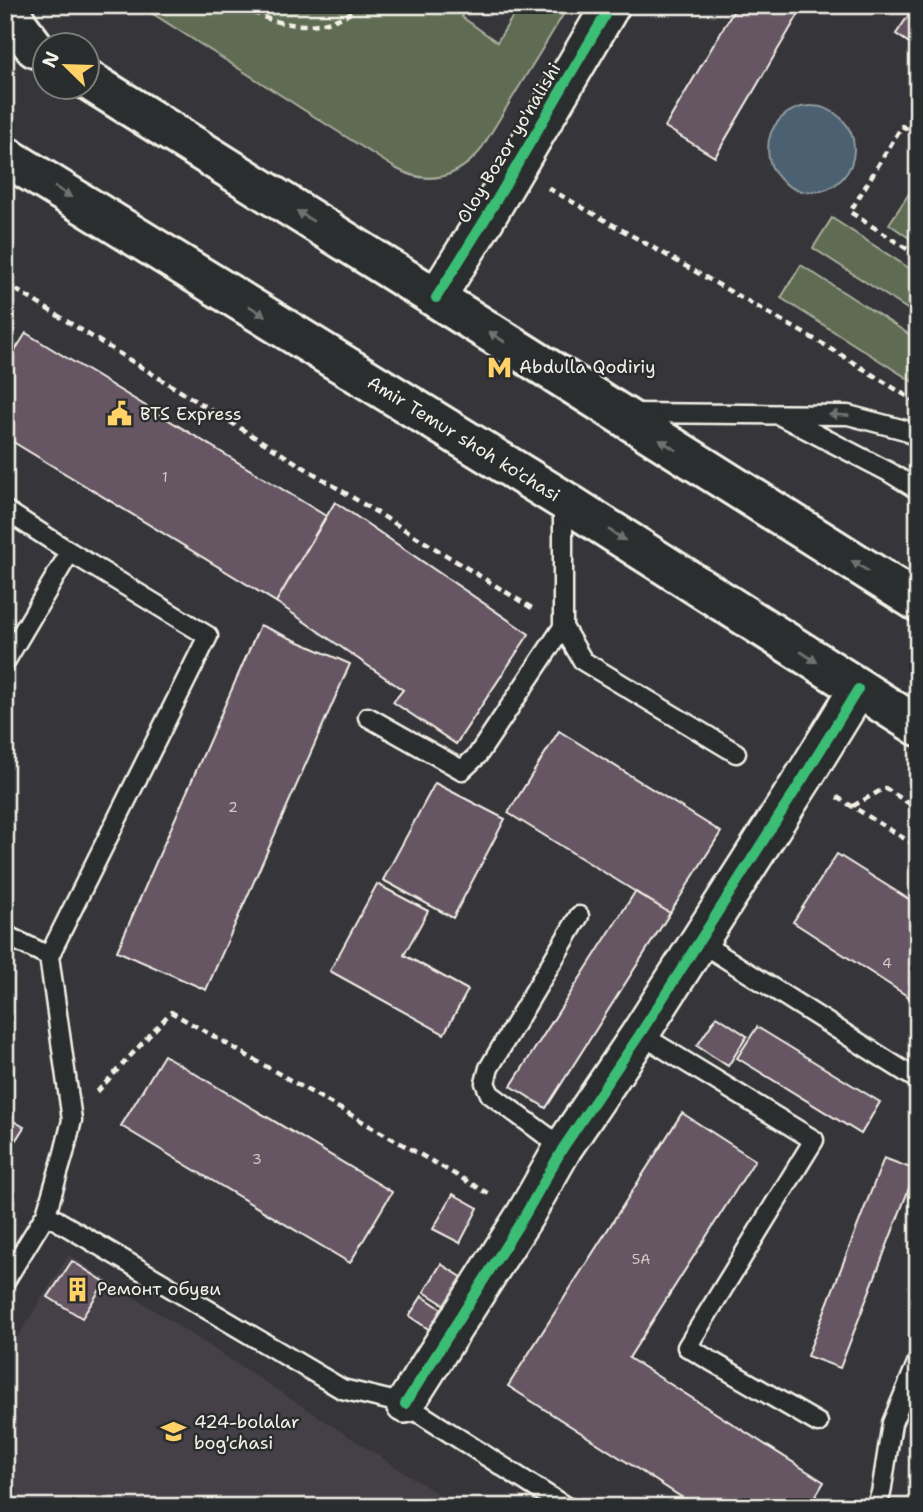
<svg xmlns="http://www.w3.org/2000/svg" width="923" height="1512" viewBox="0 0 923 1512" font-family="'Shantell Sans',sans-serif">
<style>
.built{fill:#443f46}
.green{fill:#5f6c53;stroke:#aaae9e;stroke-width:2}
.water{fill:#4c606f;stroke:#8f9a9f;stroke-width:2}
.building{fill:#665763;stroke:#f4f1e8;stroke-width:2}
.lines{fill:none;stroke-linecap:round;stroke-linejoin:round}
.service-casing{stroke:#f4f1e8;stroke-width:23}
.minor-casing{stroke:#f4f1e8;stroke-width:42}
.primary-casing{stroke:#f4f1e8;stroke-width:44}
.path{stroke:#f4f1e8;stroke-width:4.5;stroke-dasharray:7 5;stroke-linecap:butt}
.service{stroke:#2a2d2e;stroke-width:18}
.minor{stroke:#2a2d2e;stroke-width:37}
.primary{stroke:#2a2d2e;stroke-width:38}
.cycleway-casing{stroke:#2a2d2e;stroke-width:15}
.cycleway{stroke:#3abd76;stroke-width:10}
.oneway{fill:#71726f}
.labels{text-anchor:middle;stroke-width:5;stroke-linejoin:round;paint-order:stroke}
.number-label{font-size:14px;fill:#d0cac7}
.street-label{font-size:18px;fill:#f4f1e8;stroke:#2a2d2e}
.poi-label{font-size:18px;fill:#f4f1e8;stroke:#2a2d2e;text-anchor:start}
</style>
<rect width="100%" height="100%" fill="#363539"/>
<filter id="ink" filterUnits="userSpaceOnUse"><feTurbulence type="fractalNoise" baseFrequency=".0143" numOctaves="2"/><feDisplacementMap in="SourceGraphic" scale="14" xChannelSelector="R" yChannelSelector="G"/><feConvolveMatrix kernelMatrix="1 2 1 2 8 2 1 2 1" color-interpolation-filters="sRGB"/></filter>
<g filter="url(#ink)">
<path class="built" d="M 69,1255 L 458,1507 L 5,1507 L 5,1357 Z"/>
<path class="green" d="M 139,5 L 469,5 L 462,17 L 497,42 L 520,5 L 569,5 L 480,151 C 456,179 428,186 395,168 Z
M 918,180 L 918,244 L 889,224 Z
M 832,218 L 918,274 L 918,316 L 813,248 Z
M 801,265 L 918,340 L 918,385 L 781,298 Z"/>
<path class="water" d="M768 149a43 43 0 1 1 86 0a43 43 0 1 1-86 0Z"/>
<path class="building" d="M 737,5 L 804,5 L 715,157 L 665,127 Z
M 912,10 L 918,13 L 918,49 L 896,34 Z
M 26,333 L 326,516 L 276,602 L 5,437 L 5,366 Z
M 335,502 L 529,634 L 456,744 L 393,702 L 403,690 L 276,602 Z
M 260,625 L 350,664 L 206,990 L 117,951 Z
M 559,731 L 721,832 L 670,913 L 508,813 Z
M 435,783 L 505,819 L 453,918 L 383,880 Z
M 837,854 L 918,905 L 918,1003 L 793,922 Z
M 377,884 L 428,911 L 404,955 L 468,990 L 444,1034 L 330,971 Z
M 635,892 L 670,913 L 546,1108 L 511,1086 Z
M 717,1016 L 747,1036 L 728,1066 L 697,1046 Z
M 757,1027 L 880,1102 L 861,1134 L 737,1058 Z
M 164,1055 L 392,1192 L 350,1263 L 121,1126 Z
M 682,1113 L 755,1160 L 629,1358 L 824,1482 L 809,1507 L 697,1507 L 508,1386 Z
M 5,1116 L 24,1127 L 5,1157 Z
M 884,1158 L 916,1170 L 840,1368 L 807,1356 Z
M 453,1194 L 478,1208 L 460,1243 L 433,1229 Z
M 72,1261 L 105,1282 L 82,1318 L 48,1297 Z
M 441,1264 L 468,1281 L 451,1309 L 424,1292 Z
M 422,1296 L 449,1314 L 436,1334 L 409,1316 Z"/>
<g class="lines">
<defs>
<path id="service" d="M 631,413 L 848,415 L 905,430 L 918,438
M 779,415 L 889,472 L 918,490
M 5,510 L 70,552 L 208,636 L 49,956 L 72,1120 L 64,1153 L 46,1214
M 563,627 L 583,661 L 736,753
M 5,662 L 70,552
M 368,717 L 462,770 L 477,756 L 563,627 L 563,500
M 5,935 L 49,956
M 698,941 L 918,1080
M 640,1034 L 814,1140 L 687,1347 L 818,1423
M 563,1148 L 490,1094 L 485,1083 L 489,1068 L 579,916
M 5,1281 L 46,1214 L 342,1389 L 405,1404 L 566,1507
M 876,1507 L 881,1493 L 892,1423 L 918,1361"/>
<path id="minor" d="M 436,298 L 486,218 L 611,5
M 405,1404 L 525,1215 L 563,1148 L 640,1034 L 804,777 L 858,689"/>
<g id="primary">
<path d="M 7,5 L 18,25 L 35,48"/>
<path d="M 88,80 L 436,298 L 918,602"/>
<path id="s1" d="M 5,156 L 563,500 L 918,726"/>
</g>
</defs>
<use href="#service" class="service-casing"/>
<use href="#minor" class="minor-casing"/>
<use href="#primary" class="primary-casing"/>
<path class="path" d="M 243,5 C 269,26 311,31 342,17 C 349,15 355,9 361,5
M 918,135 L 902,126 L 850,212 L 918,256
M 548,188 L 830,348 L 913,400
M 5,283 L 535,610
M 837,797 L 918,847
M 853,806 L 885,788 L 918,809
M 97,1092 L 171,1012 L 491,1195"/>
<use href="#service" class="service"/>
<use href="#minor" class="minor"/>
<use href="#primary" class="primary"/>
<defs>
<path id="cycleway" d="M 436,298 L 486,218 L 611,5
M 405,1404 L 525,1215 L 563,1148 L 640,1034 L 804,777 L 858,689"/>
</defs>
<use href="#cycleway" class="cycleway-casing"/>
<use href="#cycleway" class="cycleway"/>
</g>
<defs><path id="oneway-solid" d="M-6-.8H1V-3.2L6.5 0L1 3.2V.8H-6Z" transform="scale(1.75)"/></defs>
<g class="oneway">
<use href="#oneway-solid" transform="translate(63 192) rotate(32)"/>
<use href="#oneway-solid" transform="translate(305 216) rotate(-148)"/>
<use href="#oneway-solid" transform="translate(257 311) rotate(32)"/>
<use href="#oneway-solid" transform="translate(497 337) rotate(-147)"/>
<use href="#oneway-solid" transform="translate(839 415) rotate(-177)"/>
<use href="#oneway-solid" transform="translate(668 445) rotate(-148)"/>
<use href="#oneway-solid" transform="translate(617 535) rotate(33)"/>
<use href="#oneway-solid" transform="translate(860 566) rotate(-148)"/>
<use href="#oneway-solid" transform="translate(809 657) rotate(33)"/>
</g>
</g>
<defs>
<symbol id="metro-bare" viewBox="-9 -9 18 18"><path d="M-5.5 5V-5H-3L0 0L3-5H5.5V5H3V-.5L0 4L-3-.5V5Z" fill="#ffd166" stroke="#2a2d2e" stroke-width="2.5" paint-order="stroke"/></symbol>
<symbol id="civic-bare" viewBox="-9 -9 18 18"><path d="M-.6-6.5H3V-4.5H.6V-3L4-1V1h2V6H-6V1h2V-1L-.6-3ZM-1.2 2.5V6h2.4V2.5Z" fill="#ffd166" stroke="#2a2d2e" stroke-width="2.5" paint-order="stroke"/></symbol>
<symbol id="building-bare" viewBox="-9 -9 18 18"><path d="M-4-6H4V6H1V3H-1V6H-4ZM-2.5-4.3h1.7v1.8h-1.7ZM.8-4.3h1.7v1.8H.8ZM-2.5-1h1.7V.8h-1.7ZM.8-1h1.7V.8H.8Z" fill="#ffd166" stroke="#2a2d2e" stroke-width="2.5" paint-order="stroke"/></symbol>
<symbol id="school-bare" viewBox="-9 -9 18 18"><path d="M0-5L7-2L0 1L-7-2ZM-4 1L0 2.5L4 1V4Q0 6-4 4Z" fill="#ffd166" stroke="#2a2d2e" stroke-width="2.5" paint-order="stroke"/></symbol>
</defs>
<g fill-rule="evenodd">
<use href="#metro-bare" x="482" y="350" width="35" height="35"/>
<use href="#civic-bare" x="102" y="396" width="35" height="35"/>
<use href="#building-bare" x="60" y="1272" width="35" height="35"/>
<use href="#school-bare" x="156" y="1414" width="35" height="35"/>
</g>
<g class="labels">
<g class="number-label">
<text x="165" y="482">1</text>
<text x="233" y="812">2</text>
<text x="887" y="968">4</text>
<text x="257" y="1164">3</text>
<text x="641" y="1264">5A</text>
</g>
<g class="street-label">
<text transform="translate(509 143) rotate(-59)" y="6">Oloy Bozor yo'nalishi</text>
<text dy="6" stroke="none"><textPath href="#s1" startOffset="539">Amir Temur shoh ko'chasi</textPath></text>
</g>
<g class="poi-label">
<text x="519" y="373">Abdulla Qodiriy</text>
<text x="140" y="420">BTS Express</text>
<text x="97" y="1295">Ремонт обуви</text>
<text x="194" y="1428">424-bolalar<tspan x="194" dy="21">bog'chasi</tspan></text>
</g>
</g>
<rect width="923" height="1512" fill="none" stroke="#2a2d2e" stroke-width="28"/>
<rect x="14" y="14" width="895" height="1484" fill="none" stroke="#f4f1e8" stroke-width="2.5" filter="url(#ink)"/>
<g transform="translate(66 66) rotate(293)"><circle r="33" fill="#2a2d2e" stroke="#7b7b78" stroke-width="2"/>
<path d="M0-5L12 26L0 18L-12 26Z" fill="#ffd166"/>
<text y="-10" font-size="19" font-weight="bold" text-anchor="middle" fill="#f4f1e8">N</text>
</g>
</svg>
